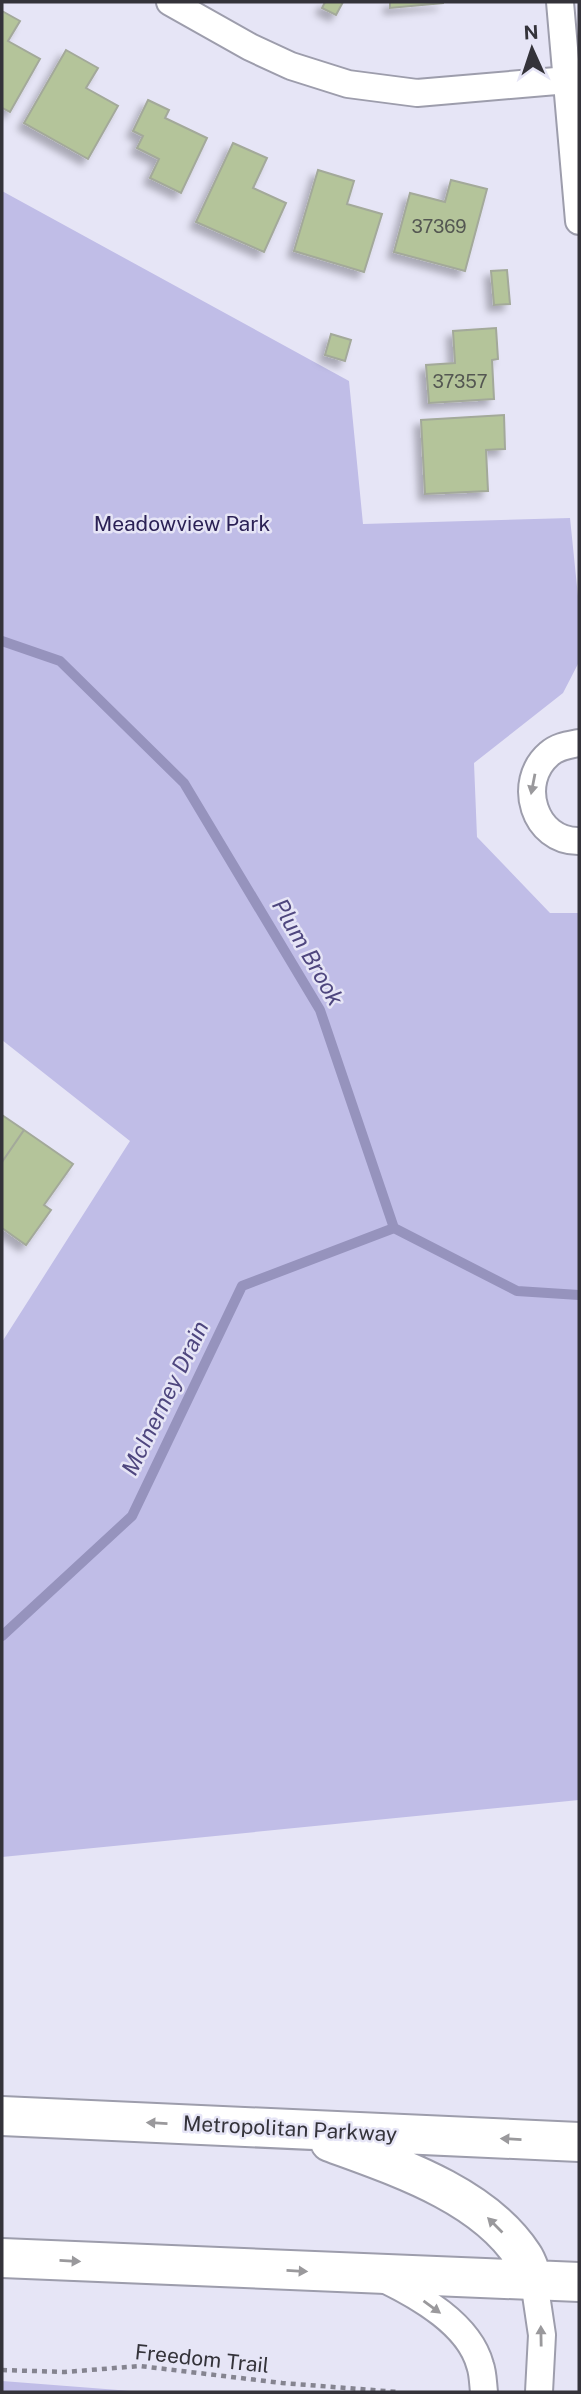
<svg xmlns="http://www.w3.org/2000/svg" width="581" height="2394" viewBox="0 0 581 2394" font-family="'Public Sans',sans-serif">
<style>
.green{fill:#c0bde7}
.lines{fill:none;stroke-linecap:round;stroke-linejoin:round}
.stream{stroke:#9693bd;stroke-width:10}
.building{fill:#b4c49a;stroke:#a3a99a;stroke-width:2;filter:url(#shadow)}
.street-casing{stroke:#9d9dac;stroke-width:30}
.primary-casing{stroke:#9d9dac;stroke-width:42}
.path{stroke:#858490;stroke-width:4.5;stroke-dasharray:5 5;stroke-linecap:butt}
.street{stroke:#fff;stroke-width:26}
.primary{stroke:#fff;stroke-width:38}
.oneway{fill:#9a999c}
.labels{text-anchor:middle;stroke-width:5;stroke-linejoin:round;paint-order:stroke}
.number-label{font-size:18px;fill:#545752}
.park-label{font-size:21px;fill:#2b2155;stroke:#e6e5f6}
.street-label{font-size:21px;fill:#34333a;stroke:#e6e5f6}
.water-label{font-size:23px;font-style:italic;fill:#4e467e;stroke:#e6e5f6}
</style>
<defs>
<filter id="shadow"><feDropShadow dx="-6" dy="6" stdDeviation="3.5" flood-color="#0004"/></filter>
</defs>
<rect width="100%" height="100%" fill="#e6e5f6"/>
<path class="green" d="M 2,191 L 349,381 L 363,524 L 570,518 L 579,606 L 579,662 L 563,693 L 474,763 L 477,837 L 550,913 L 579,913 L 579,1800 L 2,1857 L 2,1342 L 130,1141 L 2,1040 Z
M 2,2381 L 144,2392 L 2,2392 Z"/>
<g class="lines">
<path class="stream" d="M 2,641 L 60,661 L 184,783 L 320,1010 L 394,1228 L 517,1291 L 579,1295
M 2,1636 L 132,1516 L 242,1286 L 394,1228"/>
</g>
<path class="building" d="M 325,2 L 343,2 L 336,15 L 322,8 Z
M 390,2 L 443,2 L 443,3 L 390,8 Z
M 2,11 L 20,21 L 8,41 L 40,59 L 10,112 L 2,108 Z
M 66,50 L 98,68 L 86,88 L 118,106 L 88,159 L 24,123 Z
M 148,100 L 169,110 L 165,118 L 207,138 L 181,193 L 150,178 L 159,159 L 137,148 L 143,136 L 133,131 Z
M 233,143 L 267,158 L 253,188 L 286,203 L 264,252 L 196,222 Z
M 318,170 L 354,181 L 347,204 L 382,214 L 364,272 L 294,251 Z
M 451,180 L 487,189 L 465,271 L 394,252 L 410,193 L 445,202 Z
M 507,270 L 510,304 L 494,305 L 491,271 Z
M 496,328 L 498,359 L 492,360 L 494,399 L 429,403 L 426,365 L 455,363 L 453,331 Z
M 331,334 L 351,340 L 345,361 L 325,355 Z
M 504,415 L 505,449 L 486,450 L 488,491 L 425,494 L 421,420 Z
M 2,1115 L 24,1130 L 2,1162 Z
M 24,1130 L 73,1164 L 44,1205 L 51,1210 L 26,1245 L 2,1228 L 2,1162 Z"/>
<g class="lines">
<defs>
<path id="street" d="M 170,2 L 250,47 L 291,66 L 348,84 L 417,93 L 568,80
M 560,2 L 579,221
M 579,743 C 569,745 558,746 549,754 C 516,782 534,842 579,841
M 384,2279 C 419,2296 469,2324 480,2365 C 483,2373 483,2384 484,2392
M 534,2281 L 542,2335 L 539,2392"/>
<path id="primary" d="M 2,2116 L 579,2142
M 330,2142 C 395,2166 483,2194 523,2256 C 528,2263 530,2273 534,2281
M 2,2258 L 579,2282"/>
</defs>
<use href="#street" class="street-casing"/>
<use href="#primary" class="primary-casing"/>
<path class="path" d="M 2,2370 L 65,2372 L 140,2366 L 282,2383 L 398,2392"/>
<use href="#street" class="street"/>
<use href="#primary" class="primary"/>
</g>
<defs><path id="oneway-solid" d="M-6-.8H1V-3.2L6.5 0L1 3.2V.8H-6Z" transform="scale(1.75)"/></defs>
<g class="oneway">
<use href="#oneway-solid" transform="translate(533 784) rotate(101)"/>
<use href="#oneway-solid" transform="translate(157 2123) rotate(-177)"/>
<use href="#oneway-solid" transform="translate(511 2139) rotate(-177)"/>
<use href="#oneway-solid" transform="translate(495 2225) rotate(-135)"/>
<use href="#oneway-solid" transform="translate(70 2261) rotate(3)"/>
<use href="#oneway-solid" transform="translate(297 2271) rotate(3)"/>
<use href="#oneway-solid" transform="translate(432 2307) rotate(36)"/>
<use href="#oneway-solid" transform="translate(541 2336) rotate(-91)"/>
</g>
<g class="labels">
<g class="number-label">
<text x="439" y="233">37369</text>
<text x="460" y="388">37357</text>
</g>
<g class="park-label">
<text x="182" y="531">Meadowview Park</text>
</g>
<g class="street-label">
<text transform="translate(290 2129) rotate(3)" y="7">Metropolitan Parkway</text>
<text transform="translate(202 2359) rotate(6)" y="7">Freedom Trail</text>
</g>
<g class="water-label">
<text transform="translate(308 952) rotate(60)" y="8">Plum Brook</text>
<text transform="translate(165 1398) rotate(-64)" y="8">McInerney Drain</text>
</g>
</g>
<rect width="581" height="2394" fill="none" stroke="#34333a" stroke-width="7"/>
<g transform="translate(532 49) rotate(357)" stroke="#e6e5f6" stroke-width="5" paint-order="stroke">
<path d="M0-5L12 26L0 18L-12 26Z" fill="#34333a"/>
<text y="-10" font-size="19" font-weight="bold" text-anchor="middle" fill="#34333a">N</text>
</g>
</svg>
